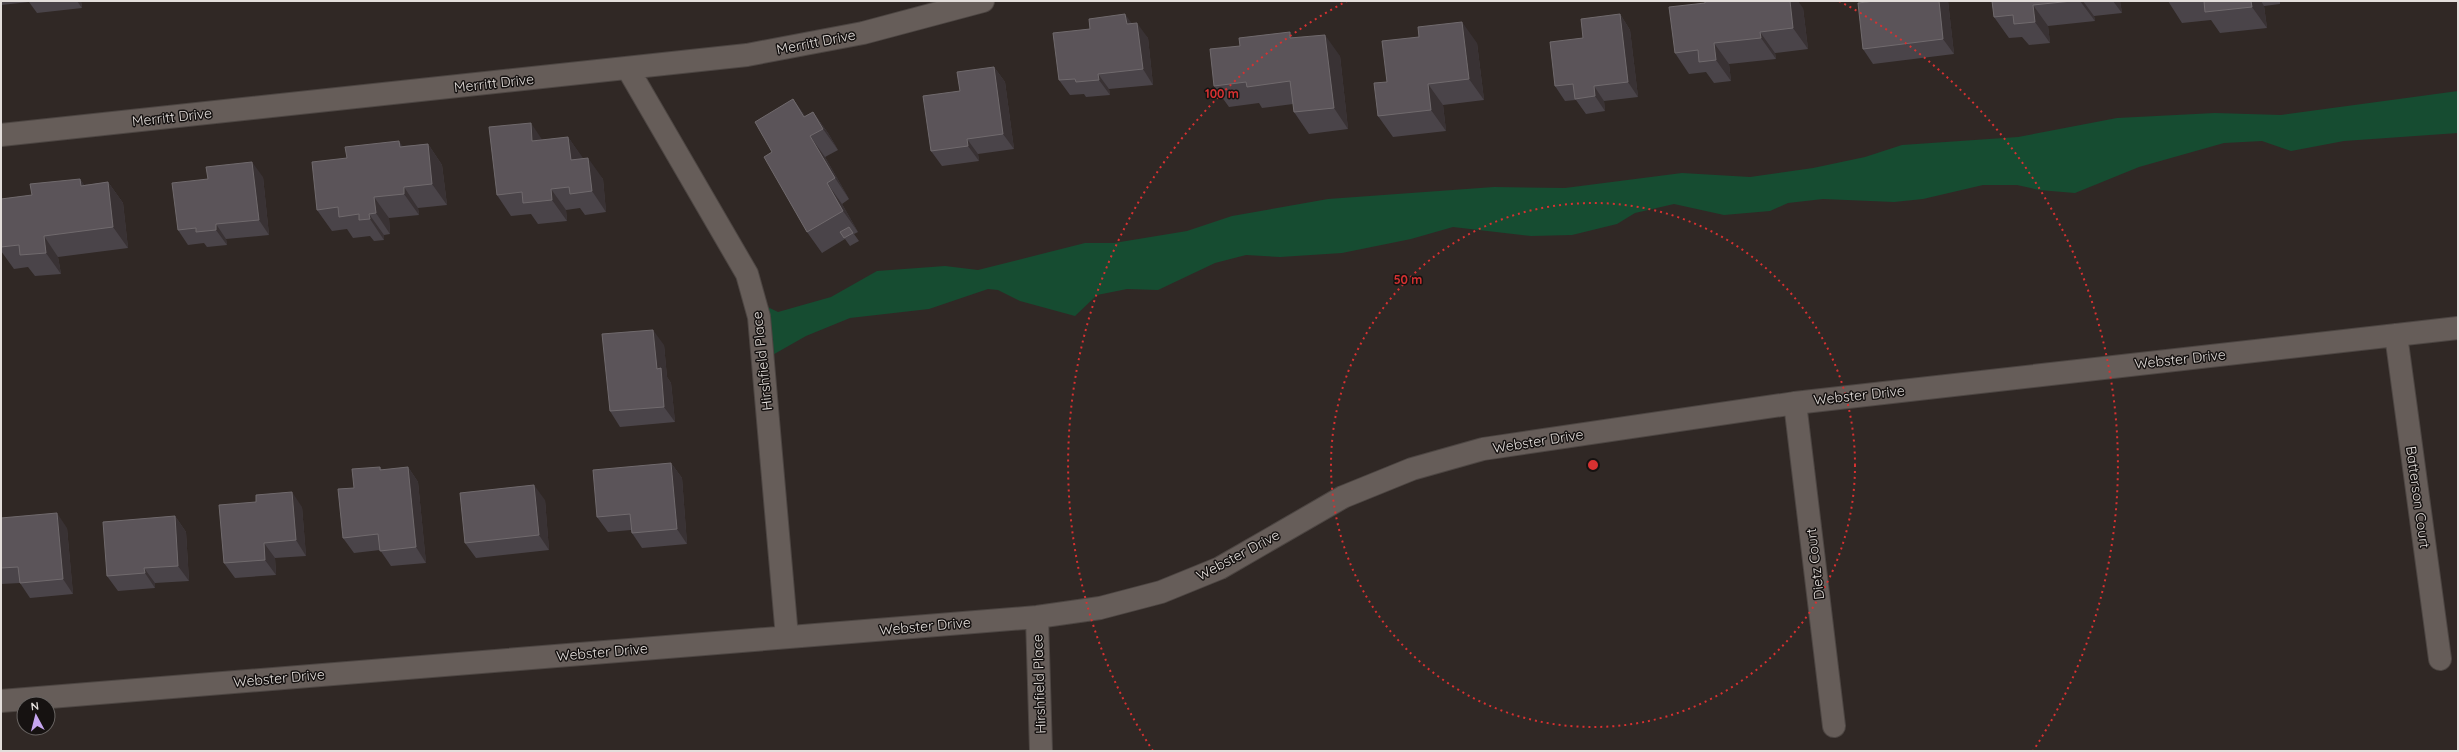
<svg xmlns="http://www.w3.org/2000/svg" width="2459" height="752" viewBox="0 0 2459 752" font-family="Quicksand,sans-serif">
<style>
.green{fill:#164c31}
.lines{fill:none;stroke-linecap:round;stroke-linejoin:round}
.minor-casing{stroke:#4d4643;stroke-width:24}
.minor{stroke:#665d59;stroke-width:22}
.wall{fill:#4a4449}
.shaded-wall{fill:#393234}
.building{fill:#5b5459;stroke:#706a6d}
.ring{fill:none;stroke:#d73131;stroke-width:2;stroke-dasharray:2 4}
.labels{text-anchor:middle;stroke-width:3;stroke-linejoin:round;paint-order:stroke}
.street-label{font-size:14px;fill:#e3dedb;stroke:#161211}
.centre{fill:#d73131;stroke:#161211;stroke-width:2}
.ring-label{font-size:12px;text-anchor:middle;font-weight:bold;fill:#d73131;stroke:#161211;stroke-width:3;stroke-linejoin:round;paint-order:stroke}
</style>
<rect width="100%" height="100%" fill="#302825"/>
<path class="green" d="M 2458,91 L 2458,133 L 2344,141 L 2291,151 L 2262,141 L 2224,143 L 2139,167 L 2075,193 L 2039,190 L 2017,185 L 1983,185 L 1923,199 L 1894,202 L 1823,199 L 1788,203 L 1770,211 L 1724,215 L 1674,204 L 1635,213 L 1617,224 L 1572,235 L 1531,236 L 1453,227 L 1411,239 L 1342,253 L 1280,257 L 1246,255 L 1215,263 L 1158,290 L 1127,289 L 1097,295 L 1075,316 L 1020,301 L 998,290 L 988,289 L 929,309 L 850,318 L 806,336 L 769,357 L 755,301 L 778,312 L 831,297 L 877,271 L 945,266 L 978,270 L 1085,243 L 1114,243 L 1187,231 L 1232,216 L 1328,199 L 1494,187 L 1565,188 L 1682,173 L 1750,177 L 1813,168 L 1865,157 L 1902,145 L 2018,137 L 2117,118 L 2215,113 L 2281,115 Z"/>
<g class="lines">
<defs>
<path id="minor" d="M 628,69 L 747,274 L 759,317 L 787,637
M 1,135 L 747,55 L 863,33 L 983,1
M 2396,335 L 2440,659
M 1795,403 L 1834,726
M 1037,617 L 1041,751
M 1,701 L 1037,617 L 1100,608 L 1161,592 L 1220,568 L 1343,497 L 1412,469 L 1483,449 L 1795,403 L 2458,328"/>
</defs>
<use href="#minor" class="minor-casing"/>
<use href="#minor" class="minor"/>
</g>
<path class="wall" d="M 1,1 L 81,1 L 82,8 L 37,13 L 29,2 L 1,5 Z
M 1948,1 L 1954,54 L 1873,64 L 1863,49 Z
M 1992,1 L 2120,1 L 2122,13 L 2094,16 L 2095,21 L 2048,26 L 2050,43 L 2029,45 L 2022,37 L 2009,38 L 1994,17 Z
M 2168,1 L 2280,1 L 2280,4 L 2264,6 L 2267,28 L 2220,33 L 2211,20 L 2182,23 Z
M 1803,8 L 1808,49 L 1775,53 L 1776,59 L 1729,64 L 1731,81 L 1714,83 L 1706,72 L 1689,74 L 1675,53 Z
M 1620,14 L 1630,30 L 1638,97 L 1604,101 L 1605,111 L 1586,114 L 1576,100 L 1565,101 L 1555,86 L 1583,38 Z
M 1132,24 L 1148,38 L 1153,85 L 1109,89 L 1110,95 L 1086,97 L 1084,94 L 1070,95 L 1059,80 L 1090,29 Z
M 1294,38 L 1340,56 L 1348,129 L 1309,134 L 1294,112 L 1293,104 L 1262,108 L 1259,103 L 1229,107 L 1214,86 Z
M 1477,43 L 1484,100 L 1443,105 L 1446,131 L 1393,137 L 1378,116 L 1387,82 Z
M 994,67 L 1005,82 L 1014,149 L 978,154 L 979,161 L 942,166 L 931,151 L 960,91 Z
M 793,99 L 805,116 L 813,112 L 828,133 L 838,150 L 825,157 L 849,199 L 842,204 L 858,232 L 854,234 L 859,241 L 850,246 L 845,239 L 822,253 L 807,232 L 772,152 Z
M 568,137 L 583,159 L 603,179 L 606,212 L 585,215 L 580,208 L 566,210 L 567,221 L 538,224 L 531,214 L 511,216 L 497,195 L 542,140 Z
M 428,144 L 442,165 L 447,205 L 418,208 L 419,215 L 389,218 L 390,234 L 384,235 L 384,240 L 374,241 L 370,236 L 353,238 L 347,229 L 332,231 L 317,210 L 347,158 L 403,146 Z
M 263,177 L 269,235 L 226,239 L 227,245 L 207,247 L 204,243 L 188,245 L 178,230 Z
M 80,179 L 84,185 L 108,182 L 123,203 L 128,248 L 58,257 L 61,274 L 35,276 L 28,267 L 14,269 L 1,251 L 1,199 L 32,195 Z
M 664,345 L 667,377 L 671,383 L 675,422 L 620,427 L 610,411 Z
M 671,463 L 682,478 L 687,544 L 642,548 L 632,533 L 631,530 L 608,532 L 597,517 Z
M 380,467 L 382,470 L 408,467 L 418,482 L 426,563 L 391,566 L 380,550 L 354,553 L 343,538 L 354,488 Z
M 545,500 L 549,550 L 476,558 L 465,543 Z
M 256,502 L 302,507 L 306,556 L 275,558 L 276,575 L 235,578 L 224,563 Z
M 175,516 L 186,532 L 189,581 L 155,583 L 155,588 L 118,591 L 107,576 Z
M 1,518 L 67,528 L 73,594 L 30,598 L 20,583 L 1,584 Z"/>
<path class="shaded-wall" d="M 77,1 L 81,1 L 82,8 Z
M 1790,1 L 1798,1 L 1803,8 L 1808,49 L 1793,28 Z
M 1939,1 L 1948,1 L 1954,54 L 1943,39 Z
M 2080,1 L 2083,1 L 2094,16 L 2095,21 Z
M 2113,1 L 2120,1 L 2122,13 Z
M 2251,1 L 2261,1 L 2264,6 L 2267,28 L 2252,7 Z
M 2033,5 L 2048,26 L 2050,43 L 2035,22 Z
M 1125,14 L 1136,29 L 1127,24 Z
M 1620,14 L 1630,30 L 1638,97 L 1628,82 Z
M 1462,22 L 1477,43 L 1484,100 L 1469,79 Z
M 1137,23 L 1148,38 L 1153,85 L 1143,69 Z
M 1290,32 L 1304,53 L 1290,38 Z
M 1760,32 L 1775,53 L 1776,59 L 1761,38 Z
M 1325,35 L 1340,56 L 1348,129 L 1334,108 Z
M 1714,43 L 1729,64 L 1731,81 L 1716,60 Z
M 994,67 L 1005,82 L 1014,149 L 1003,134 Z
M 1098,74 L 1109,89 L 1110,95 L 1099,80 Z
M 1428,84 L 1443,105 L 1446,131 L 1431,110 Z
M 1594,86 L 1604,101 L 1605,111 L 1595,96 Z
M 793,99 L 808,120 L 804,117 Z
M 813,112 L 828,133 L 838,150 L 823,129 Z
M 531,123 L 545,144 L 532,141 Z
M 810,136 L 825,157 L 849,199 L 835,178 Z
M 568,137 L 583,158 L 586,181 L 571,160 Z
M 967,139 L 978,154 L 979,161 L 968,146 Z
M 399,141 L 414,162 L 400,147 Z
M 428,144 L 442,165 L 447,205 L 432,184 Z
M 588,158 L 603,179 L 606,212 L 592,191 Z
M 252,162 L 263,177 L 269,235 L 259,220 Z
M 80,179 L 95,200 L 81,186 Z
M 108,182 L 123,203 L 128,248 L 113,227 Z
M 827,183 L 842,204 L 858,232 L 843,211 Z
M 404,187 L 418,208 L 419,215 L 404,194 Z
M 551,189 L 566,210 L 567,221 L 552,200 Z
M 374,197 L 389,218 L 390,234 L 376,213 Z
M 369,214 L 384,235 L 384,240 L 370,219 Z
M 216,224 L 226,239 L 227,245 L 216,230 Z
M 44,236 L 58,257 L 61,274 L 46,253 Z
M 653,330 L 664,345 L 667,377 L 671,383 L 675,422 L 664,407 L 657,369 Z
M 671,463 L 682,478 L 687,544 L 677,529 Z
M 408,467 L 418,482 L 426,563 L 416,547 Z
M 534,485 L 545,500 L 549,550 L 539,535 Z
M 292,492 L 302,507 L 306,556 L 296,540 Z
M 57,513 L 67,528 L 73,594 L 63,579 Z
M 175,516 L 186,532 L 189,581 L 178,566 Z
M 264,543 L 275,558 L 276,575 L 265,560 Z
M 144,568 L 155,583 L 155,588 L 145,573 Z"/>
<path class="building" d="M 1705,1 L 1790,1 L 1793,28 L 1760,32 L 1761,38 L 1714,43 L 1716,60 L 1699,62 L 1698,50 L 1675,53 L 1669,7 L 1705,3 Z
M 1875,1 L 1939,1 L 1943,39 L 1863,49 L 1858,3 Z
M 1992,1 L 2072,1 L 2033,5 L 2035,22 L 2014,24 L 2013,15 L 1994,17 Z
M 2204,1 L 2251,1 L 2252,7 L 2205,12 Z
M 1125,14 L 1127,24 L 1137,23 L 1143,69 L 1098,74 L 1099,80 L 1076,82 L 1075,79 L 1059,80 L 1053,33 L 1090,29 L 1089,19 Z
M 1620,14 L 1628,82 L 1594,86 L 1595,96 L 1575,99 L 1573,84 L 1555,86 L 1550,42 L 1583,38 L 1581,19 Z
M 1462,22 L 1469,79 L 1428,84 L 1431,110 L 1378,116 L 1374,83 L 1387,82 L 1382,41 L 1419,37 L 1418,27 Z
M 1290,32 L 1290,38 L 1325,35 L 1334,108 L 1294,112 L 1290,81 L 1247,87 L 1246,82 L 1214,86 L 1210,49 L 1240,46 L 1239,38 Z
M 994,67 L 1003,134 L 967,139 L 968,146 L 931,151 L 923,96 L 960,91 L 957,72 Z
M 793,99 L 804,117 L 813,112 L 823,129 L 810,136 L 835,178 L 827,183 L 843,211 L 807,232 L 764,157 L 772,152 L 755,122 Z
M 531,123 L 532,141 L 568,137 L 571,160 L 588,158 L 592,191 L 570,194 L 569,187 L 551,189 L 552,200 L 523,203 L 522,192 L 497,195 L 489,127 Z
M 399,141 L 400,147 L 428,144 L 432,184 L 404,187 L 404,194 L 374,197 L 376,213 L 369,214 L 370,219 L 359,220 L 359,214 L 339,217 L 338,207 L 317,210 L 312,162 L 347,158 L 345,147 Z
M 252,162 L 259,220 L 216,224 L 216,230 L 196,232 L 196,228 L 178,230 L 172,183 L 208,179 L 206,167 Z
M 80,179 L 81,186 L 108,182 L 113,227 L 44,236 L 46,253 L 20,255 L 19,245 L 1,247 L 1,199 L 32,195 L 30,184 Z
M 849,227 L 853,233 L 844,238 L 840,232 Z
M 653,330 L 657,369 L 661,368 L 664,407 L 610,411 L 602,334 Z
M 671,463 L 677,529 L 632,533 L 630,514 L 597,517 L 593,470 Z
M 380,467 L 380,470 L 408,467 L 416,547 L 380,551 L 378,534 L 343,538 L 338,489 L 354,488 L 352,469 Z
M 534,485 L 539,535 L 465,543 L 460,493 Z
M 292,492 L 296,540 L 264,543 L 265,560 L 224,563 L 219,505 L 256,502 L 256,495 Z
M 57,513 L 63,579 L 20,583 L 18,567 L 1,568 L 1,518 Z
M 175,516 L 178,566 L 144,568 L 145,573 L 107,576 L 103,522 Z"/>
<g class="ring">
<circle cx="1593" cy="465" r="262"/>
<path d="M1153 751A525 525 0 0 1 1347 1M1839 1A525 525 0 0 1 2033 751"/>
</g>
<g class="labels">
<g class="street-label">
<text transform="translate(816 42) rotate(-11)" y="5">Merritt Drive</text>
<text transform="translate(494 83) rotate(-6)" y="5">Merritt Drive</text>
<text transform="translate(172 117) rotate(-6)" y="5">Merritt Drive</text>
<text transform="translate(2180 359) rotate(-6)" y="5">Webster Drive</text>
<text transform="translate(762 361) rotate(-96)" y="5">Hirshfield Place</text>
<text transform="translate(1859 395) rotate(-6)" y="5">Webster Drive</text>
<text transform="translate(1538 441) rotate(-9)" y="5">Webster Drive</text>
<text transform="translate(2418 497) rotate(82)" y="5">Batterson Court</text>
<text transform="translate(1238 555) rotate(-28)" y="5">Webster Drive</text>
<text transform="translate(1815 564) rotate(-97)" y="5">Dietz Court</text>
<text transform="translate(925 626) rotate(-5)" y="5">Webster Drive</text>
<text transform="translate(602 652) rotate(-5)" y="5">Webster Drive</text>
<text transform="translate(279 678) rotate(-5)" y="5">Webster Drive</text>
<text transform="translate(1039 684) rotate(-92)" y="5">Hirshfield Place</text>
</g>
</g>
<circle cx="1593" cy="465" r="6" class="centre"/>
<g class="ring-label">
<text x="1222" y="98">100 m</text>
<text x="1408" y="284">50 m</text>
</g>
<rect width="2459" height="752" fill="none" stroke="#e3dedb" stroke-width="4"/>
<g transform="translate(36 716) rotate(353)"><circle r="19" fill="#161211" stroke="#686462"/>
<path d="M0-3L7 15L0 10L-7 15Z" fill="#c6a6f0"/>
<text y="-6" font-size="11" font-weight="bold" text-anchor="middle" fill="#e3dedb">N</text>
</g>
</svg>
